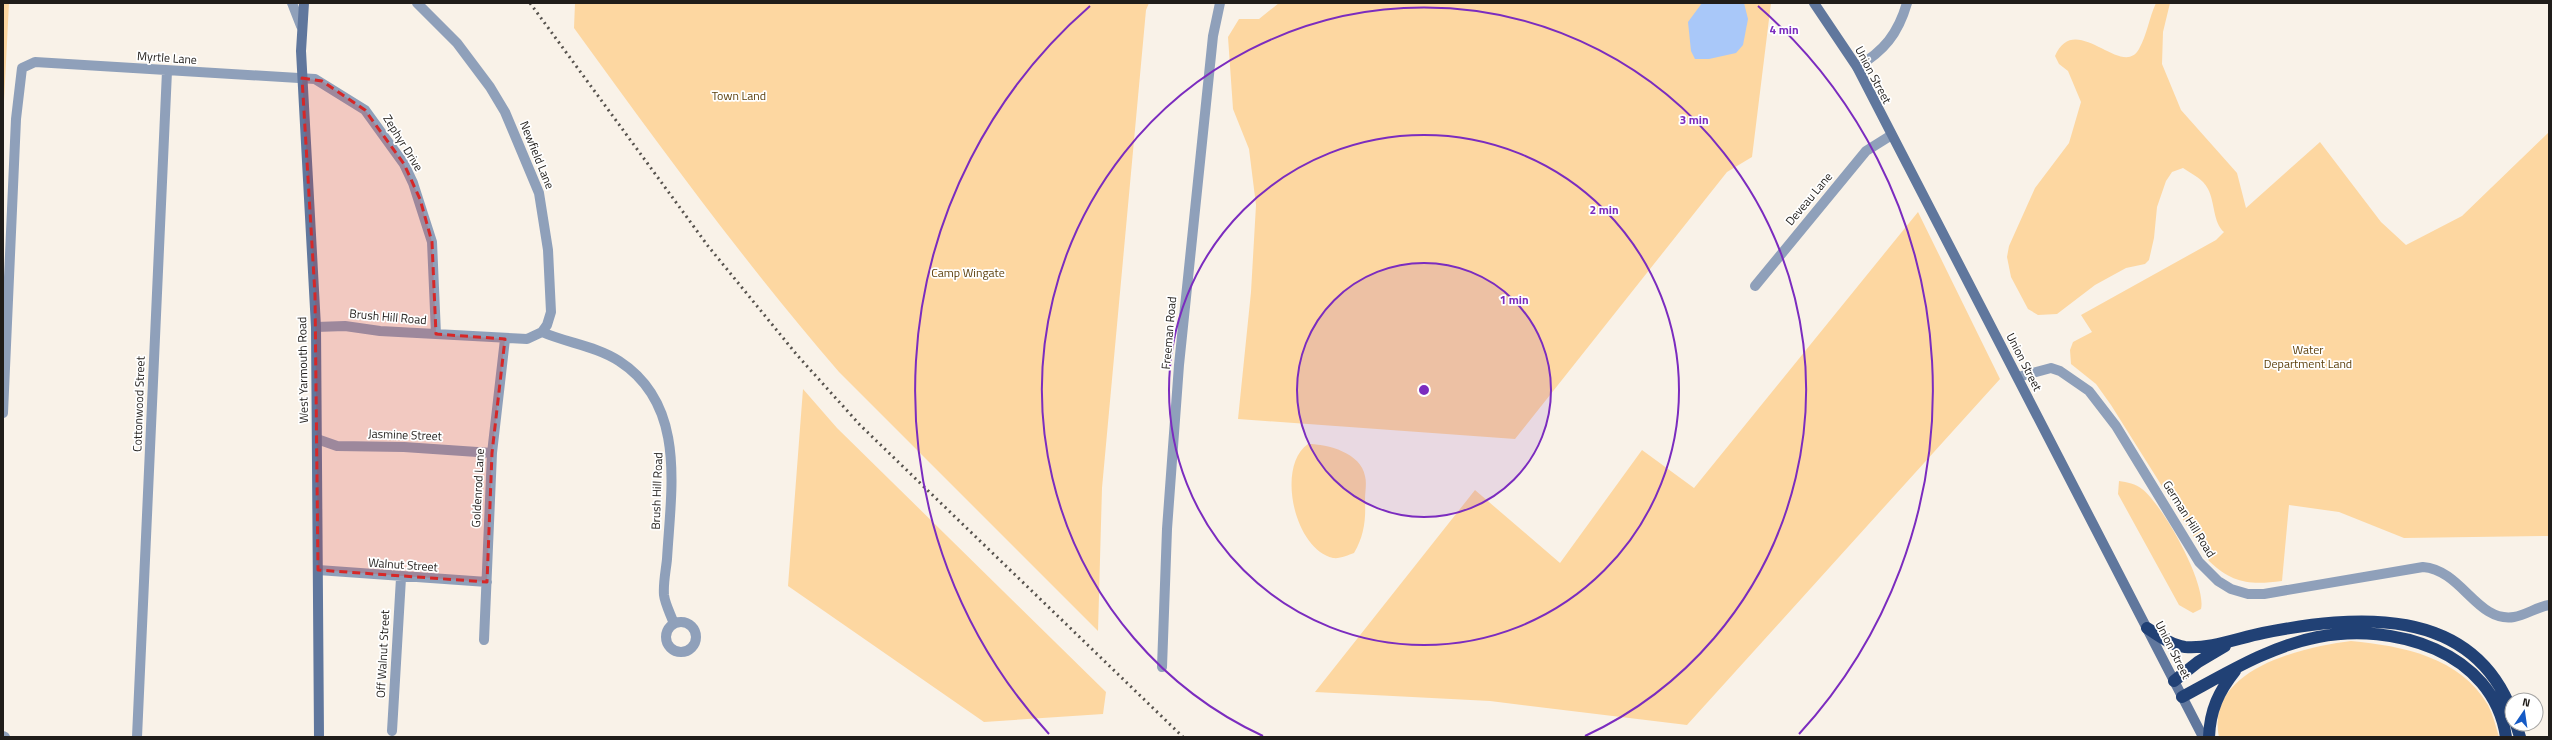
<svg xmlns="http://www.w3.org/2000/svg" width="2552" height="740" viewBox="0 0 2552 740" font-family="'Titillium Web',sans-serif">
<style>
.green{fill:#fdd7a1}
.water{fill:#a9c8f9}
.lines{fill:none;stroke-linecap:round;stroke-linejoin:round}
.street{stroke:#8fa0ba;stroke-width:10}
.secondary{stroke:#60779d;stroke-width:10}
.highway{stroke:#214175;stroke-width:12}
.rail{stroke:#56524d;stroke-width:3;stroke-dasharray:2 4;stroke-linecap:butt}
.marked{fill:#d62828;fill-opacity:0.2;stroke:#d62828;stroke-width:3;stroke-dasharray:8 5;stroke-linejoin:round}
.ring{fill:none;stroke:#7b2cbf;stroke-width:2}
.labels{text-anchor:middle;stroke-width:3.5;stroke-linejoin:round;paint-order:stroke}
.street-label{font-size:12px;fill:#201d1a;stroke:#fff}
.park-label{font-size:12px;fill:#5c3f0b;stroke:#fff}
.centre{fill:#7b2cbf;stroke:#fff;stroke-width:2}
.ring-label{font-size:12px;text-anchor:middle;font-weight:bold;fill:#7b2cbf;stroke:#fff;stroke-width:3.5;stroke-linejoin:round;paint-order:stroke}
</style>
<rect width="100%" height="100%" fill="#f9f2e8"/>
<path class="green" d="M 3,3 L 9,3 L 3,121 Z
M 575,3 L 1149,3 L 1146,10 L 1102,488 L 1098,631 L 839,372 C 744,262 659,145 574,28 Z
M 1279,3 L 1771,3 L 1752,157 L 1727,172 L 1515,439 L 1238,419 L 1251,292 L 1256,205 L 1249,149 L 1233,109 L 1228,37 L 1239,19 L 1259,19 Z
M 2156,3 L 2170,3 L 2163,32 L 2162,64 L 2181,110 L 2237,173 L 2246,208 L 2320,142 L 2381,222 L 2406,245 L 2462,216 L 2549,132 L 2549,536 L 2404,538 L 2339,512 L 2289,505 L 2282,581 C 2251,585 2233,584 2209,561 L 2111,405 L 2096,384 L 2071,364 L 2070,350 L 2073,342 L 2092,332 L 2081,315 L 2216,240 L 2224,232 C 2213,223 2215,202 2208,189 C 2203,179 2192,174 2183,168 L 2172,172 L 2166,181 L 2157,207 L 2154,238 L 2149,260 L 2145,264 L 2126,268 L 2095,285 L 2057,314 L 2038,315 L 2028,309 L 2011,277 L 2007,257 L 2009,246 L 2035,188 L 2069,143 L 2081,102 L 2068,71 L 2059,64 L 2055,56 C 2075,9 2122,80 2139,49 C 2147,35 2149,18 2156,3 Z
M 1918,212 L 2000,379 L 1687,725 L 1490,701 L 1315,692 L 1475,490 L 1560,563 L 1642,450 L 1694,488 Z
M 803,389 L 837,428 L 1106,692 L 1103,714 L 984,722 L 788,586 Z
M 1308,444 C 1328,444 1361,453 1365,476 C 1367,483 1365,492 1365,500 C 1366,520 1364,536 1354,553 C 1348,555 1340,559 1333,558 C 1294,549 1276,466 1308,444 Z
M 2119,481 C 2127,482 2136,484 2142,489 C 2163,505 2207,584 2201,609 L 2193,613 L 2179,605 L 2118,494 Z
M 2351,641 C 2403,646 2460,657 2488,705 C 2493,715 2496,727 2499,737 L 2219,737 C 2205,669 2303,647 2351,641 Z"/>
<path class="water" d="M 1702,3 L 1744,3 L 1748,19 L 1743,45 L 1736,53 L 1709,59 L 1695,59 L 1691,51 L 1688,22 Z"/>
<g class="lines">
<path class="street" d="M 292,3 L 301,26
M 1857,67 C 1884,51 1898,34 1907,3
M 1755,286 L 1866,151 L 1890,136
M 316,327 L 345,326 L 380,331 L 527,339 L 542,332 L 547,325 L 551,312 L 548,250 L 539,193 L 505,112 L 490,87 L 457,43 L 417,3
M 542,332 C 567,343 596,346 619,361 C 687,405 671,489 667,559 C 666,570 663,583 664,595 C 665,604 671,615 674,624
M 2018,377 L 2051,368 L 2060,371 L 2089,391 L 2116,426 L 2199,562 L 2218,581 L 2231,589 L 2248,594 L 2264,594 L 2423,567 C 2462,570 2477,623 2514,617 C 2526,615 2537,607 2549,605
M 3,413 L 16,119 L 22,68 L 35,62 L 315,79 L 365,110 L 404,164 L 413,183 L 432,242 L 436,334
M 317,439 L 337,446 L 404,447 L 492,453
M 318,570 L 487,582
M666 637a15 15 0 1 1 30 0a15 15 0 1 1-30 0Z
M 484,640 L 492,453 L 505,339
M 1162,667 L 1167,529 L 1179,365 L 1213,36 L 1220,3
M 392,731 L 401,578
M 3,736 L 5,737
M 137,737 L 167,71"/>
<path class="secondary" d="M 304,3 L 301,51 L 316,327 L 319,737
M 1814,3 L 1857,67 L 2203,737"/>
<path class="highway" d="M 2147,628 C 2159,636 2171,645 2185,647 C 2211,649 2238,638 2263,633 C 2354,615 2471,604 2512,712
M 2174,681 L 2198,662 L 2225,646
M 2182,697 C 2225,674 2270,646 2318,637 C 2393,622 2493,651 2506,737
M 2516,724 L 2520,737
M 2209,737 C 2210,710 2219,691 2235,671"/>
<path class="rail" d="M 530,3 L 708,246 L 797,355 L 860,425 L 1183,737"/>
</g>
<path class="marked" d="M 302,78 L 322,81 L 365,110 L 404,164 L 420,199 L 432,242 L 436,334 L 505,339 L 492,453 L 487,582 L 318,570 L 315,295 Z"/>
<circle cx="1424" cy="390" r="127" fill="#7b2cbf" fill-opacity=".12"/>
<g class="ring">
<circle cx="1424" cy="390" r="127"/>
<circle cx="1424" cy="390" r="255"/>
<path d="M1263 736A382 382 0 1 1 1585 736"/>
<path d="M1049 734A509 509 0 0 1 1090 6M1758 6A509 509 0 0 1 1799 734"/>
</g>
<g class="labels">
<g class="street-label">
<text transform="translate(167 58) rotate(4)" y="4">Myrtle Lane</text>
<text transform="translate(1873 75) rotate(62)" y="4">Union Street</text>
<text transform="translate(403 143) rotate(58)" y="4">Zephyr Drive</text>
<text transform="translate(537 155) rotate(68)" y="4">Newfield Lane</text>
<text transform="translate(1809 199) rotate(-50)" y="4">Deveau Lane</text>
<text transform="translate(388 317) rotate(5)" y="4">Brush Hill Road</text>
<text transform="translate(1169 333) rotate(-85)" y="4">Freeman Road</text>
<text transform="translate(2024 362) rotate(63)" y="4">Union Street</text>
<text transform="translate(303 370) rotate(-91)" y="4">West Yarmouth Road</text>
<text transform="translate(139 404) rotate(-88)" y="4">Cottonwood Street</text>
<text transform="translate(405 435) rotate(2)" y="4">Jasmine Street</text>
<text transform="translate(478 488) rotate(-87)" y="4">Goldenrod Lane</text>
<text transform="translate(657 491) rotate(-88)" y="4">Brush Hill Road</text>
<text transform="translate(2189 519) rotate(58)" y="4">German Hill Road</text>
<text transform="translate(403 565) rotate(4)" y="4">Walnut Street</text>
<text transform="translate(2173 650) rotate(63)" y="4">Union Street</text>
<text transform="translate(383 654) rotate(-87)" y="4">Off Walnut Street</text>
</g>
<g class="park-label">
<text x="739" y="100">Town Land</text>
<text x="968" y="277">Camp Wingate</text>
<text x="2308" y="354">Water<tspan x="2308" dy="14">Department Land</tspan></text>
</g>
</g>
<circle cx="1424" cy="390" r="6" class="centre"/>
<g class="ring-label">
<text x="1784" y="34">4 min</text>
<text x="1694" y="124">3 min</text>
<text x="1604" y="214">2 min</text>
<text x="1514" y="304">1 min</text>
</g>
<rect width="2552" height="740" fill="none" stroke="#201d1a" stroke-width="8"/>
<g transform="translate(2524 712) rotate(13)"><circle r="19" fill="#ffffff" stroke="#a6a5a3"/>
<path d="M0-3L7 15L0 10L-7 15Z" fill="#155ac5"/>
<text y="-6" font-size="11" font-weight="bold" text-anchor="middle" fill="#201d1a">N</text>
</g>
</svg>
